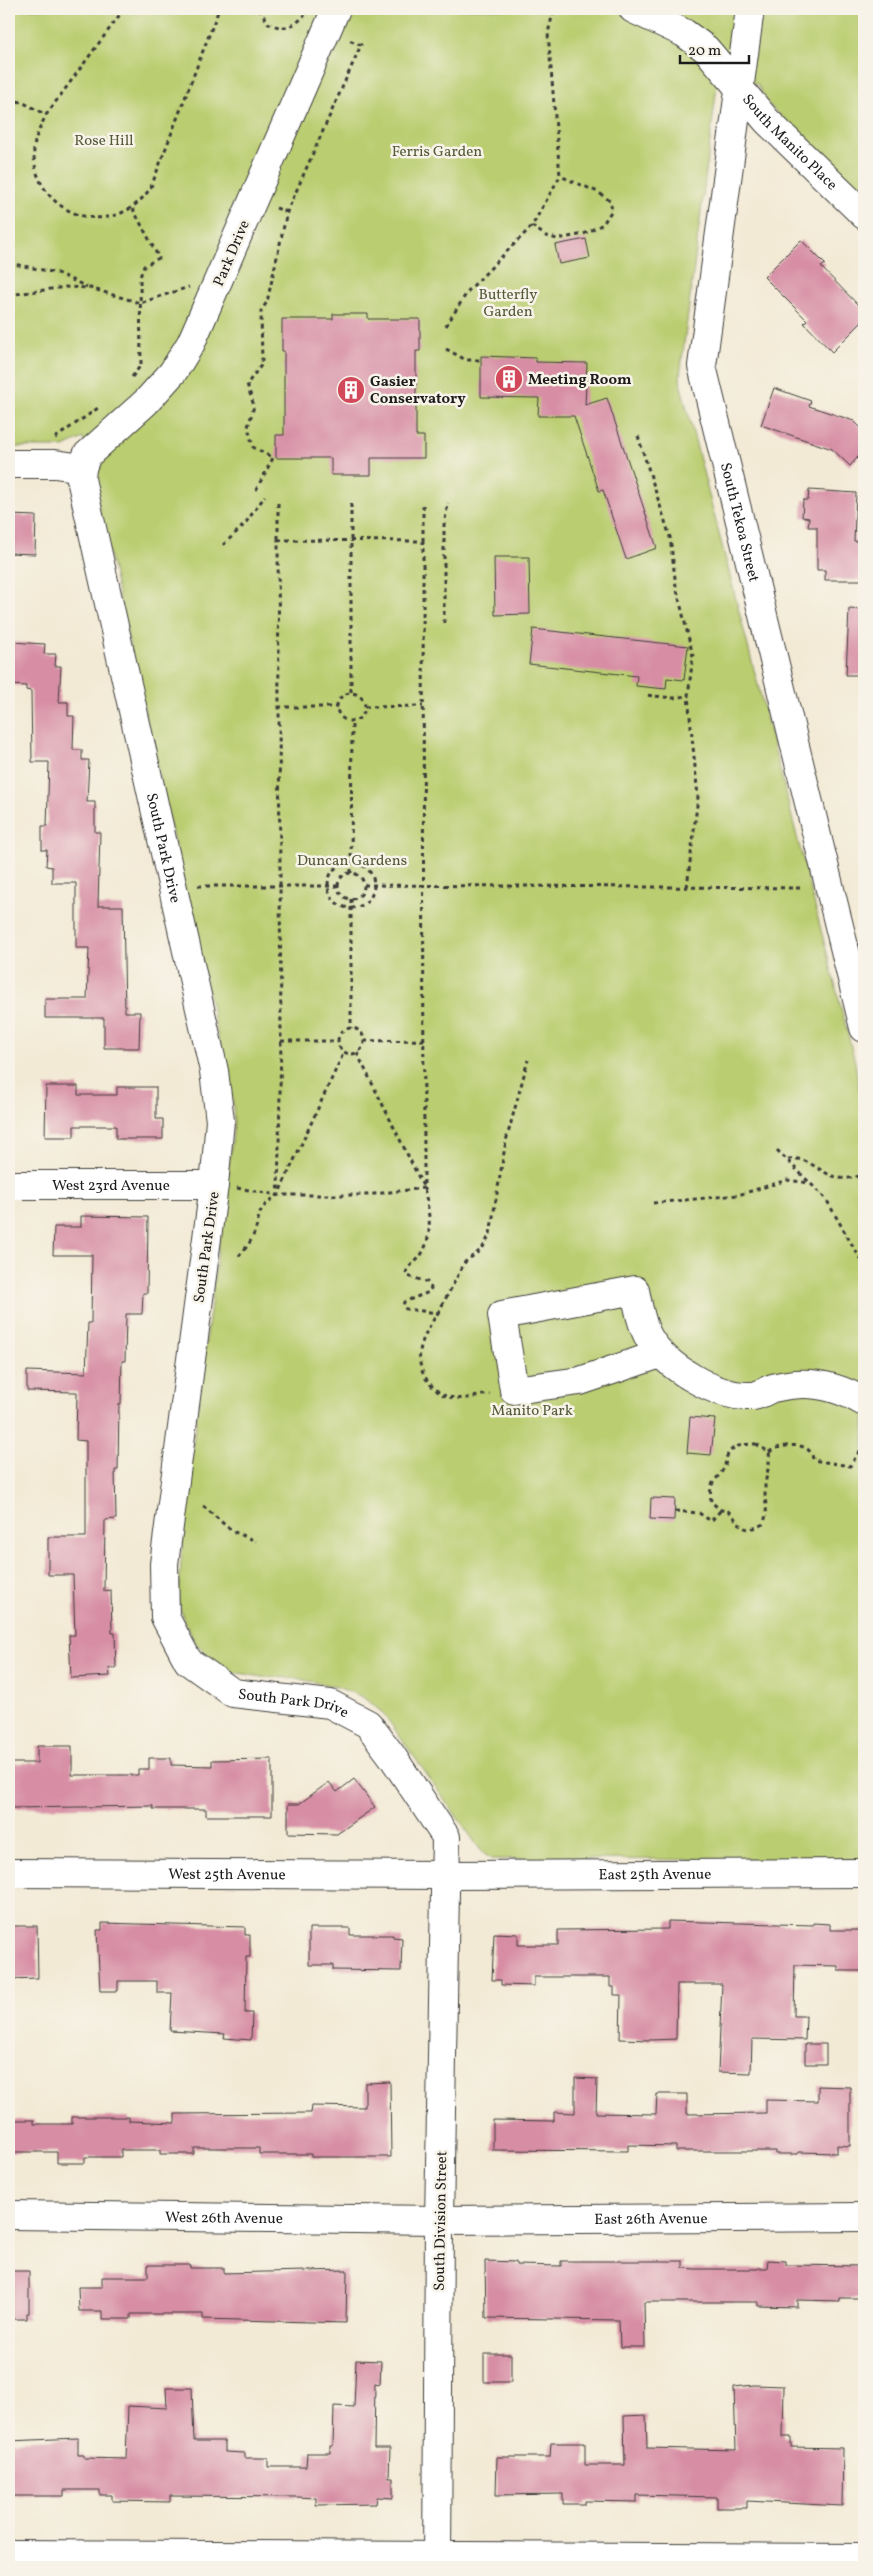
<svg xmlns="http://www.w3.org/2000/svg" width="873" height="2576" viewBox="0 0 873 2576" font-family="Vollkorn,serif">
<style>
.green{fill:#bacd70;stroke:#6b7446}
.building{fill:#d78ea5}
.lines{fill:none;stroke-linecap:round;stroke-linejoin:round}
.minor-casing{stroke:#3c3b38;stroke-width:30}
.path{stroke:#3c3b38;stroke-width:3;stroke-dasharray:4 4;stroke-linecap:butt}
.minor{stroke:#fff;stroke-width:28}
.labels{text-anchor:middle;stroke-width:5;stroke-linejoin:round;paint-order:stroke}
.park-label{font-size:15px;fill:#535a39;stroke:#f7f3e8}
.street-label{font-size:15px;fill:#1c1c1c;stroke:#f7f3e8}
.poi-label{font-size:15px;font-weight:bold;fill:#1c1c1c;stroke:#f7f3e8;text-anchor:start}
</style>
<rect width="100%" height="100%" fill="#f7f3e8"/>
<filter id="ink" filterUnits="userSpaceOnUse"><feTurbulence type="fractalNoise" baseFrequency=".02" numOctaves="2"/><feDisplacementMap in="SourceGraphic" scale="10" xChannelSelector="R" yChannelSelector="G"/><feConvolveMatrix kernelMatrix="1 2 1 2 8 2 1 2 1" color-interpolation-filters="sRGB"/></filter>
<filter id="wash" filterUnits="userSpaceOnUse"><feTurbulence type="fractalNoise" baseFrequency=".0096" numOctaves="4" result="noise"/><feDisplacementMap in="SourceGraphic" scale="20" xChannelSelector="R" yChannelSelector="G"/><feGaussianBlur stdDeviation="1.12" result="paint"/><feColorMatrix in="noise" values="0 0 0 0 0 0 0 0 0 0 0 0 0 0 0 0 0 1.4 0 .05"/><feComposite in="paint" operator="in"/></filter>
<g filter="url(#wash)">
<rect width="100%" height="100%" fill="#f3ead5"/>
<path class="green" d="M 9,9 L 864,9 L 864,197 L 769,105 L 757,84 L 718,78 L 680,376 L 681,386 L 855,1062 L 864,1122 L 864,1860 L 491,1859 L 482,1852 L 383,1713 L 361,1696 L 337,1687 L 295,1678 L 262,1677 L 233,1672 L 211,1658 L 195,1642 L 184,1621 L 178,1600 L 187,1490 L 234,1125 L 233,1103 L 83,438 L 64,447 L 9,447 Z"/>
<g id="blocks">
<path class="building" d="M 586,239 L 590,258 L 559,264 L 555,245 Z
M 801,240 L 825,264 L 821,267 L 864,311 L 864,320 L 832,352 L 804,323 L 807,320 L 764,277 Z
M 333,314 L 368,314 L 368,319 L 420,319 L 420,351 L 416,351 L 416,436 L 424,436 L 424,458 L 371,458 L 371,475 L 331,475 L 331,458 L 276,458 L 276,435 L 284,435 L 284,351 L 282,351 L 282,319 L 333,319 Z
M 481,356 L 536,358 L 536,362 L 587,363 L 585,405 L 607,398 L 657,548 L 626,559 L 603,490 L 599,491 L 574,416 L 538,416 L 539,398 L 481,397 Z
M 774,388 L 811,401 L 809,406 L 854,421 L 864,431 L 864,450 L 850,466 L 832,449 L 761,425 Z
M 809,490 L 856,493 L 854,541 L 863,542 L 863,580 L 825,580 L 825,570 L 817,570 L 817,527 L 808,527 L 809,518 L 802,517 L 803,500 L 808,500 Z
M 9,515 L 36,516 L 35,554 L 9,553 Z
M 494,557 L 529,557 L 530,614 L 495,615 Z
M 849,609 L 864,610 L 864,675 L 846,675 Z
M 533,629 L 688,646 L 684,680 L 667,678 L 666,689 L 636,686 L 637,676 L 529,664 Z
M 12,642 L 45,644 L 44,654 L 56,654 L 55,666 L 61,666 L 59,702 L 68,702 L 68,716 L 74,716 L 73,750 L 82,750 L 82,760 L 89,760 L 87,802 L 95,802 L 95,832 L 100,832 L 98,906 L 123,906 L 125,1012 L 140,1012 L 139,1048 L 104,1048 L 104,1018 L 45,1018 L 45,999 L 87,999 L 89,948 L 76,948 L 76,883 L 52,883 L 52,867 L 46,866 L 47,850 L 42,850 L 42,826 L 47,826 L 49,762 L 32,762 L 31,691 L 26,690 L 26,686 L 9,685 Z
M 46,1086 L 78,1086 L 78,1095 L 117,1095 L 117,1087 L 156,1087 L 156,1119 L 163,1119 L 163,1139 L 116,1139 L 116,1126 L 74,1126 L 74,1137 L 45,1137 Z
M 81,1216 L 148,1217 L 147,1293 L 143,1293 L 142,1314 L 126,1314 L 125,1361 L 122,1361 L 121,1404 L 119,1404 L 118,1470 L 115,1470 L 116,1519 L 105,1520 L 104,1591 L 111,1590 L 112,1633 L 115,1633 L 116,1668 L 109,1668 L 110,1676 L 71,1678 L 69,1635 L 75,1635 L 73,1575 L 48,1575 L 48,1537 L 86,1537 L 86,1441 L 76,1440 L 77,1392 L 27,1391 L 27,1371 L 86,1373 L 88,1323 L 91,1323 L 92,1255 L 53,1255 L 54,1227 L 81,1227 Z
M 690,1417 L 715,1419 L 711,1455 L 687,1453 Z
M 651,1498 L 675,1499 L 674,1520 L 650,1519 Z
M 37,1746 L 72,1746 L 72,1775 L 138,1775 L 138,1769 L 149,1769 L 149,1758 L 171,1758 L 171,1765 L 212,1766 L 212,1760 L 272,1759 L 272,1816 L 206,1816 L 206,1809 L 153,1809 L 153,1806 L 9,1808 L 9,1763 L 37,1763 Z
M 354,1779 L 375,1807 L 337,1834 L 288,1833 L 288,1804 L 299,1804 L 329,1782 L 337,1792 Z
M 668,1921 L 813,1925 L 813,1923 L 830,1924 L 830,1930 L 864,1930 L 864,1971 L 838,1971 L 838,1966 L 795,1965 L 794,2016 L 806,2016 L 805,2040 L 752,2039 L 751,2073 L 718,2072 L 722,1984 L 677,1984 L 676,2039 L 650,2040 L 620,2039 L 621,1995 L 614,1995 L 614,1987 L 610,1987 L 610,1977 L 534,1977 L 534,1986 L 501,1985 L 501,1980 L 492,1980 L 494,1933 L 518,1934 L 518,1945 L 558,1945 L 558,1930 L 668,1929 Z
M 102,1923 L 245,1927 L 245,1935 L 250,1935 L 250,1957 L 246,1957 L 245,2013 L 252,2013 L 251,2040 L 224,2038 L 225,2034 L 170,2031 L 172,1993 L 157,1993 L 157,1981 L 118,1981 L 118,1991 L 100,1991 L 97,1930 L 102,1930 Z
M 9,1926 L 37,1926 L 38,1978 L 9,1979 Z
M 309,1928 L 350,1928 L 350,1935 L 393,1935 L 393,1937 L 402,1938 L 401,1971 L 333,1970 L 333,1965 L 309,1965 Z
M 805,2044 L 826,2044 L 826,2064 L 805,2064 Z
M 575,2078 L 597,2079 L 596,2113 L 656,2114 L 657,2094 L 687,2094 L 687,2114 L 766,2113 L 766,2100 L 818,2101 L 818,2086 L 850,2087 L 850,2146 L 837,2145 L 837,2153 L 798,2152 L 798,2154 L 776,2154 L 776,2151 L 676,2151 L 676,2146 L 628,2145 L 628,2151 L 493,2150 L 493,2120 L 554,2121 L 554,2112 L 575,2113 Z
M 390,2082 L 391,2157 L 311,2157 L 311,2154 L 259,2154 L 259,2148 L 194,2148 L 194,2154 L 160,2154 L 160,2150 L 121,2150 L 121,2157 L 85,2157 L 85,2163 L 57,2163 L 57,2152 L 9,2152 L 9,2120 L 34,2120 L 34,2124 L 72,2124 L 72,2117 L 129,2117 L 129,2121 L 175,2123 L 175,2114 L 311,2113 L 312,2106 L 365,2107 L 365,2083 Z
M 768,2260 L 786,2261 L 786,2265 L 864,2266 L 864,2298 L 840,2298 L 840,2301 L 797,2300 L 797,2307 L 758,2306 L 758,2302 L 644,2302 L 645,2347 L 620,2347 L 619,2320 L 486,2318 L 485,2261 L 516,2262 L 516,2265 L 561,2266 L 561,2261 L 683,2261 L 683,2268 L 695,2269 L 758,2269 L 759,2268 L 767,2268 Z
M 148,2265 L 190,2265 L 190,2268 L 224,2268 L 224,2273 L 347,2270 L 346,2323 L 203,2319 L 203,2314 L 131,2314 L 131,2319 L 102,2319 L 102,2311 L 79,2311 L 78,2287 L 102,2287 L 102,2277 L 148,2277 Z
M 9,2271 L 29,2271 L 29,2313 L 27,2313 L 27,2319 L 9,2319 Z
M 484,2354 L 511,2354 L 511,2382 L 484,2382 Z
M 356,2360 L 381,2361 L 380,2384 L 375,2383 L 374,2448 L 390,2448 L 389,2477 L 393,2477 L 393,2498 L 377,2497 L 376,2504 L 316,2505 L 316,2498 L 297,2497 L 170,2496 L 170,2502 L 112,2501 L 112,2495 L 100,2495 L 100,2490 L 64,2490 L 64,2496 L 9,2496 L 9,2441 L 78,2438 L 78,2455 L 84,2455 L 84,2458 L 126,2459 L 128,2406 L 167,2408 L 166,2388 L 192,2388 L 194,2441 L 225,2441 L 225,2452 L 245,2453 L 245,2458 L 268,2458 L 268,2467 L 306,2467 L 307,2453 L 330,2453 L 330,2446 L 333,2446 L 334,2406 L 354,2407 Z
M 754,2385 L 784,2386 L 783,2437 L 791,2437 L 791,2447 L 843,2448 L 842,2506 L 747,2501 L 747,2508 L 717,2508 L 717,2497 L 637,2495 L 637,2502 L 585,2501 L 585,2504 L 563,2504 L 563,2494 L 496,2495 L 497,2457 L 550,2457 L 551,2443 L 585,2443 L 585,2465 L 625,2465 L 624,2416 L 646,2415 L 647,2448 L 736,2450 L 734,2387 Z"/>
</g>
</g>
<g filter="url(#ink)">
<use href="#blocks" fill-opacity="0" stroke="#3c3b38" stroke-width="1"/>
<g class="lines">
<defs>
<g id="minor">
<path id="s1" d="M 336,9 L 191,343 L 173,372 L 146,402 L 87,455 L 82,468 L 81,479 L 214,1071 L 220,1121 L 214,1185 L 164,1564 L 165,1617 L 188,1661 L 233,1693 L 330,1704 L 368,1724 L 392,1756 L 446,1837 L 439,2220 L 437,2567"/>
<path id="s2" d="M 633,9 L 684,33 L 706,49 L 767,121 L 864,215"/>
<path id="s3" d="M 750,9 L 702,366 L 864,1028"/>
<path d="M 9,464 L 55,464 L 82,468"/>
<path id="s4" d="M 9,1185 L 214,1185"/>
<path d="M 660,1354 L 580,1381 L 514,1390 L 502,1315 L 635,1290 C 638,1306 641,1324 649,1338 C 666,1367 717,1398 752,1396 C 759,1396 766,1390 773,1388 C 806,1379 836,1385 864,1402"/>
<path id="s5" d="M 9,1873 L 445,1875 L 864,1873"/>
<path id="s6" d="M 9,2215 L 439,2220 L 864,2217"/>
<path d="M 9,2554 L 864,2558"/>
</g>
</defs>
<use href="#minor" class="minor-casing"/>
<path class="path" d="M 124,9 L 46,115 C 41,126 35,136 34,148 C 30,213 113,246 151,187 L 219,9
M 259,9 L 268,23 C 283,31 294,27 305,15
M 9,82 L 9,100
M 9,100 L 22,102 L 46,115
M 276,208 L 287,212
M 532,226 L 546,236 L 557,239 L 584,234 L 603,224 L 612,210 L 610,201 L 598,192 L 560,176
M 9,263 L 57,273 L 87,287
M 9,295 L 65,287 L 90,288 L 140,303 L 189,287
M 446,326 L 468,291 L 532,226 L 560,176 L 548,33 L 554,9
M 446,349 L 466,360 L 481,360
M 132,377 L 141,365 L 140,277 L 144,266 L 159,258 L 133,209
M 638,436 L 670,537 L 676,586 L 693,656 L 688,696 L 673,698 L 645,695
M 55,438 L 101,406
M 256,490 L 273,458 L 253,447 L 248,427 L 254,406 L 247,384 L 262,364 L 261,311 L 267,302 L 287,212 L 361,45 L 349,40
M 278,503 L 278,540
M 351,504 L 351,693
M 278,540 L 423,541 L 424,1188 L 366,1195 L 278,1195 L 281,1041 Z
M 423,541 L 423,503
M 223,545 L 244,525 L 265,496
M 444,623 L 444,525 L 448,503
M337 707a14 14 0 1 1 28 0a14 14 0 1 1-28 0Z
M 278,707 L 337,707
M 365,707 L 423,706
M328 885a23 23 0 1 1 46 0a23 23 0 1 1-46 0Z
M338 886a13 13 0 1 1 26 0a13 13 0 1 1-26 0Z
M 351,873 L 352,721
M 364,885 L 804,888
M 198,886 L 338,886
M 687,887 L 698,797 L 688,696
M 351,899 L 351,1028
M338 1041a13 13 0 1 1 26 0a13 13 0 1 1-26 0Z
M 281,1041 L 338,1041
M 364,1041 L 424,1040
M 357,1053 L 424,1188 C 429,1210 434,1235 421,1255 C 416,1263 409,1264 406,1273 L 408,1276 L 427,1282 L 431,1288 L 429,1292 L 404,1302 L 403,1306 L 406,1309 L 438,1313 C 422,1336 409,1362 432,1386 C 439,1393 444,1397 455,1398 C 466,1400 479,1395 490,1394
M 777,1150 L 826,1199 L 855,1250 L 864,1263
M 788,1159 C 808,1156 818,1172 836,1177 C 845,1180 855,1177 864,1175
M 237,1188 L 278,1195
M 653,1203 L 738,1195 L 787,1180 L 810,1183
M 239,1256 C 243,1251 248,1246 251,1240 C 263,1217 252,1212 278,1195 L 344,1052
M 438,1313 L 465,1262 L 482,1249 L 490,1234 L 506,1141 L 528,1060
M 756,1444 L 769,1452 C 771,1466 764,1479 765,1492 C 765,1505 769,1511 763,1524 C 741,1536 741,1523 728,1511 L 721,1510 L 711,1502 C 709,1482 713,1484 723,1470 C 726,1466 725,1463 726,1459 C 730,1445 744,1444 756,1444 Z
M 769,1452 C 781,1444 812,1440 813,1460 L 850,1466 L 864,1444
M 203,1506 L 232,1531 L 256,1541
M 675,1511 L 699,1513 L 711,1521 L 721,1510"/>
<use href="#minor" class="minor"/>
</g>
</g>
<defs>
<symbol id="building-disc" viewBox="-11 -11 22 22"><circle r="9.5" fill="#d1495b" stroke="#f7f3e8"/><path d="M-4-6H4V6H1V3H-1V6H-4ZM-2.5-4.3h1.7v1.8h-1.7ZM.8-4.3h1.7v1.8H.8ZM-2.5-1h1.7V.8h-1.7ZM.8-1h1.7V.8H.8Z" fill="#fff"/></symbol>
</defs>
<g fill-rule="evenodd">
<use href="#building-disc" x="493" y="363" width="32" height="32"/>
<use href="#building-disc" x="335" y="374" width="32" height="32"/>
</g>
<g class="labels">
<g class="park-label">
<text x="104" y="145">Rose Hill</text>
<text x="437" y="156">Ferris Garden</text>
<text x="508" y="299">Butterfly<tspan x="508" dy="17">Garden</tspan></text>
<text x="352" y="865">Duncan Gardens</text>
<text x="532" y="1415">Manito Park</text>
</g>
<g class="street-label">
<text dy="5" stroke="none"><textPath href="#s2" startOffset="209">South Manito Place</textPath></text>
<text transform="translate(231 253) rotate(-67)" y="5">Park Drive</text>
<text dy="5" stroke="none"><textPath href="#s3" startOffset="521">South Tekoa Street</textPath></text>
<text dy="5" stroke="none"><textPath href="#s1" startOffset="921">South Park Drive</textPath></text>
<text dy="5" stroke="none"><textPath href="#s4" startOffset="102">West 23rd Avenue</textPath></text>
<text transform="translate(206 1247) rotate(-82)" y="5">South Park Drive</text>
<text dy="5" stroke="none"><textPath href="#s1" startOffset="1866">South Park Drive</textPath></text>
<text dy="5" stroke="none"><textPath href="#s5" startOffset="218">West 25th Avenue</textPath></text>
<text dy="5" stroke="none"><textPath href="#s5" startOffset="646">East 25th Avenue</textPath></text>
<text dy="5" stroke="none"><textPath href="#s6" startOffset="215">West 26th Avenue</textPath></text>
<text dy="5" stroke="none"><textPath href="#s6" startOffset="642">East 26th Avenue</textPath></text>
<text transform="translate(440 2221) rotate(-89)" y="5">South Division Street</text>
</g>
<g class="poi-label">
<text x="528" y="384">Meeting Room</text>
<text x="370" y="386">Gasier<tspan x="370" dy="17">Conservatory</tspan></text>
</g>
</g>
<rect width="873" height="2576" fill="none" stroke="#f7f3e8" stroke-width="30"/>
<path d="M680 55v8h69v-8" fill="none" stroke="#1c1c1c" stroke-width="2.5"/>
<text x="688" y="55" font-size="15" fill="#1c1c1c" stroke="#f7f3e8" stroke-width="4" paint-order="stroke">20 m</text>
</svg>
